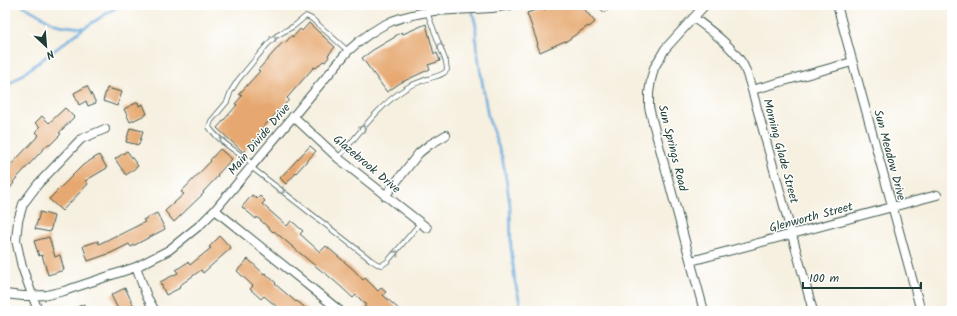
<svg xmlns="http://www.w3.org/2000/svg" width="957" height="316" viewBox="0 0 957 316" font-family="Kalam,sans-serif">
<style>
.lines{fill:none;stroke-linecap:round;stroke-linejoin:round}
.stream{stroke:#68aadd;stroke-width:2.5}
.building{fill:#e6a870}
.lane-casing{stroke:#3f584e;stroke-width:5.5}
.street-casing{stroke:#3f584e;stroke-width:10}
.lane{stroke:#fff;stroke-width:4}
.street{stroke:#fff;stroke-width:8}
.oneway{stroke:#8f9e9a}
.labels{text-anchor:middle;stroke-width:3;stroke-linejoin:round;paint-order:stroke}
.street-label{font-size:12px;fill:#1f3d34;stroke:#fff}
</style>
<rect width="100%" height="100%" fill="#fff"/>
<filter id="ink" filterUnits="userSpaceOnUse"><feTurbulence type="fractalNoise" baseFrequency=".025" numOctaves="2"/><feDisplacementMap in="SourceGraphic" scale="8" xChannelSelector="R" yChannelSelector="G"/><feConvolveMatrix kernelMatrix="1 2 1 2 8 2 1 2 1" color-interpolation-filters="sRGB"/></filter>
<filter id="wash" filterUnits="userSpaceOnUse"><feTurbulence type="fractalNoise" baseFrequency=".012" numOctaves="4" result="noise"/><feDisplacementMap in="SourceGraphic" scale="16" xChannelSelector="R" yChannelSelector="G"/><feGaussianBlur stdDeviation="0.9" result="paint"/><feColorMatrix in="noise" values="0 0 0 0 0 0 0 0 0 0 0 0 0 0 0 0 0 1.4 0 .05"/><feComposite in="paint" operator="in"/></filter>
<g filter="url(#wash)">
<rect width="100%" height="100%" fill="#f6f0e0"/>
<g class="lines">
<path class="stream" d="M 22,5 L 55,24 L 65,26 L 84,28
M 471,5 L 476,26 L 476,44 L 488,117 L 502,157 L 505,172 L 510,205 L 511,248 L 515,282 L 522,311
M 5,87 L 23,74 L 84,28 L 120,5"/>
</g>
<g id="blocks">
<path class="building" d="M 553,5 L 581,5 L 595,22 L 589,27 L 588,26 L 565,42 L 565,41 L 540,52 L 537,44 L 538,44 L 527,13 L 544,7 L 545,10 Z
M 596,5 L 612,5 L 605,13 Z
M 309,23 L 335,47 L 328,55 L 329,57 L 325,62 L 323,61 L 316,68 L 314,67 L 287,98 L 289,100 L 269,121 L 261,130 L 262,131 L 255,138 L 256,139 L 243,152 L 217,128 L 237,105 L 235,104 L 242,96 L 239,94 L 260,71 L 258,70 L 283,42 L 285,43 L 292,35 L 293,37 L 300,29 L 302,31 Z
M 426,24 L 434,54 L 437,53 L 440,61 L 428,65 L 430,69 L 400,83 L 387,92 L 362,58 L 373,50 L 395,37 L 395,36 L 402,32 L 403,34 Z
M 87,86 L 96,103 L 88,106 L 86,101 L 79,105 L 74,93 Z
M 107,88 L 122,92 L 117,106 L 103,101 Z
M 138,102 L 139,106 L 143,104 L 147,114 L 130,122 L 124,109 Z
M 65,108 L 74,117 L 59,133 L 61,134 L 50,145 L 48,144 L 13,182 L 14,183 L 5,195 L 5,171 L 39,135 L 36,132 L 40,127 L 35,123 L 42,116 L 49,123 Z
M 130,128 L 143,131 L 139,145 L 126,142 Z
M 310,146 L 316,151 L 286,184 L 280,178 Z
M 220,149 L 232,159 L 217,175 L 218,176 L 203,192 L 204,193 L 174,222 L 165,211 L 184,194 L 181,192 L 211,161 L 210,160 Z
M 127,151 L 138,166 L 126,175 L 115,159 Z
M 99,155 L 107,168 L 85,181 L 88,184 L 62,211 L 49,199 L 83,165 Z
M 252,195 L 257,199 L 260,196 L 265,201 L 262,204 L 287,226 L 291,221 L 294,223 L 303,231 L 300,234 L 320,252 L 326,246 L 354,270 L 363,280 L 365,278 L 378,291 L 381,288 L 386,292 L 383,295 L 401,311 L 368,311 L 364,307 L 366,305 L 356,295 L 353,298 L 340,286 L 324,272 L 324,273 L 307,259 L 274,231 L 273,232 L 257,217 L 256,219 L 242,207 Z
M 40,212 L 54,216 L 50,232 L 35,229 Z
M 157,213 L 165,229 L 131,247 L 129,244 L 111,253 L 88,261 L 83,246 L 98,241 L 99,244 L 117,235 L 117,236 L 145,222 L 143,220 Z
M 220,236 L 231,248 L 203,273 L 201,270 L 179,286 L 180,288 L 166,295 L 160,282 L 178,273 L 176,270 L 188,262 L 190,265 L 211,248 L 209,247 Z
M 49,237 L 55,257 L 60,255 L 64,270 L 48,275 L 42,255 L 39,256 L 34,241 Z
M 248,259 L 264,274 L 265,273 L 276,283 L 275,284 L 296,302 L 297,301 L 309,311 L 282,311 L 264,296 L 261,299 L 250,289 L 253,286 L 237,271 Z
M 125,288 L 131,300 L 136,311 L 119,311 L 111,295 Z
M 84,304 L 87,311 L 69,311 Z"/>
</g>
</g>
<g filter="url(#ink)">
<use href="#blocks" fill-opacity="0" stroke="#3f584e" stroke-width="1"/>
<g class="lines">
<defs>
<path id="lane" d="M 338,158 C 359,134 378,106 405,89 C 410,85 417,83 422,81 C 430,77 442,77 447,70 L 446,62 L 427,12
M 253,164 C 240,154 218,141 209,127 L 211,121 L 227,102 L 231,91 L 238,80 L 267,45 L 276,36 L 294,26 L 306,16 L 312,19 L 348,51
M 251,167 L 371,260 L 377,264 L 382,265 L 388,261 L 420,223"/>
<path id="street" d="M 837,5 L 921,311
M 694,18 C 711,31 730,44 742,63 C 747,71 749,81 752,90 L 813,311
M 752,90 L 852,62
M 293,116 L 338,158 L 427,228
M 385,196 L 419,153 L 429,145 L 446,135
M 215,210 L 340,311
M 691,261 L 937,195
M 136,267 L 147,297 L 155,311
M 5,294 L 23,296 L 47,295 L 64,291 L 136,267 L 169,250 L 200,225 L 215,210 L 348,51 C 361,39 376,28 392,21 C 405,16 420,13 434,11 L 492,8 L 510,5
M 38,311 L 22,267 L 16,240 L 18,221 L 23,204 L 38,184 L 81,139 L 105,129
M 704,311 L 653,123 L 649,107 L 649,93 L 651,80 L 654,68 L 665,49 L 705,5"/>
</defs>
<use href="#lane" class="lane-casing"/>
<use href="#street" class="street-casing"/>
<use href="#lane" class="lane"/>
<use href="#street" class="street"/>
</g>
<defs><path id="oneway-chevron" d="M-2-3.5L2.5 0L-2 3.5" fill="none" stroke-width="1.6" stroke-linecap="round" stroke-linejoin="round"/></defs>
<g class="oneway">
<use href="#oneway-chevron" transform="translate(274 38) rotate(-42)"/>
<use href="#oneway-chevron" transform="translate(440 46) rotate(-111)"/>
<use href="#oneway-chevron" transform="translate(363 128) rotate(-50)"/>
<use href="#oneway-chevron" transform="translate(222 140) rotate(-142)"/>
<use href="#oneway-chevron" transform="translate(282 191) rotate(38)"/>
<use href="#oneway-chevron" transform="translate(396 253) rotate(-51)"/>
</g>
</g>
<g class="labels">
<g class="street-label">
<text transform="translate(259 139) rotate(-50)" y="4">Main Divide Drive</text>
<text transform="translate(673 148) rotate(76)" y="4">Sun Springs Road</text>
<text transform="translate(781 151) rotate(75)" y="4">Morning Glade Street</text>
<text transform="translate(890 155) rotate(75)" y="4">Sun Meadow Drive</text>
<text transform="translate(367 164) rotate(40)" y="4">Glazebrook Drive</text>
<text transform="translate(811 217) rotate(-15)" y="4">Glenworth Street</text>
</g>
</g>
<rect width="957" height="316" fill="none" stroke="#fff" stroke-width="20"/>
<g transform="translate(46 46) rotate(154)" stroke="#ffffff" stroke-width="3" paint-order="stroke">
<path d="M0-3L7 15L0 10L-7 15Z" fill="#1f3d34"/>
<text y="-6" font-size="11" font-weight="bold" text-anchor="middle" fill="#1f3d34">N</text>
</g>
<path d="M803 282v6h118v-6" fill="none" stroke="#1f3d34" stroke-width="2"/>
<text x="809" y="282" font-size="12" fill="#1f3d34" stroke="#ffffff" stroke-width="3" paint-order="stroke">100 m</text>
</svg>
